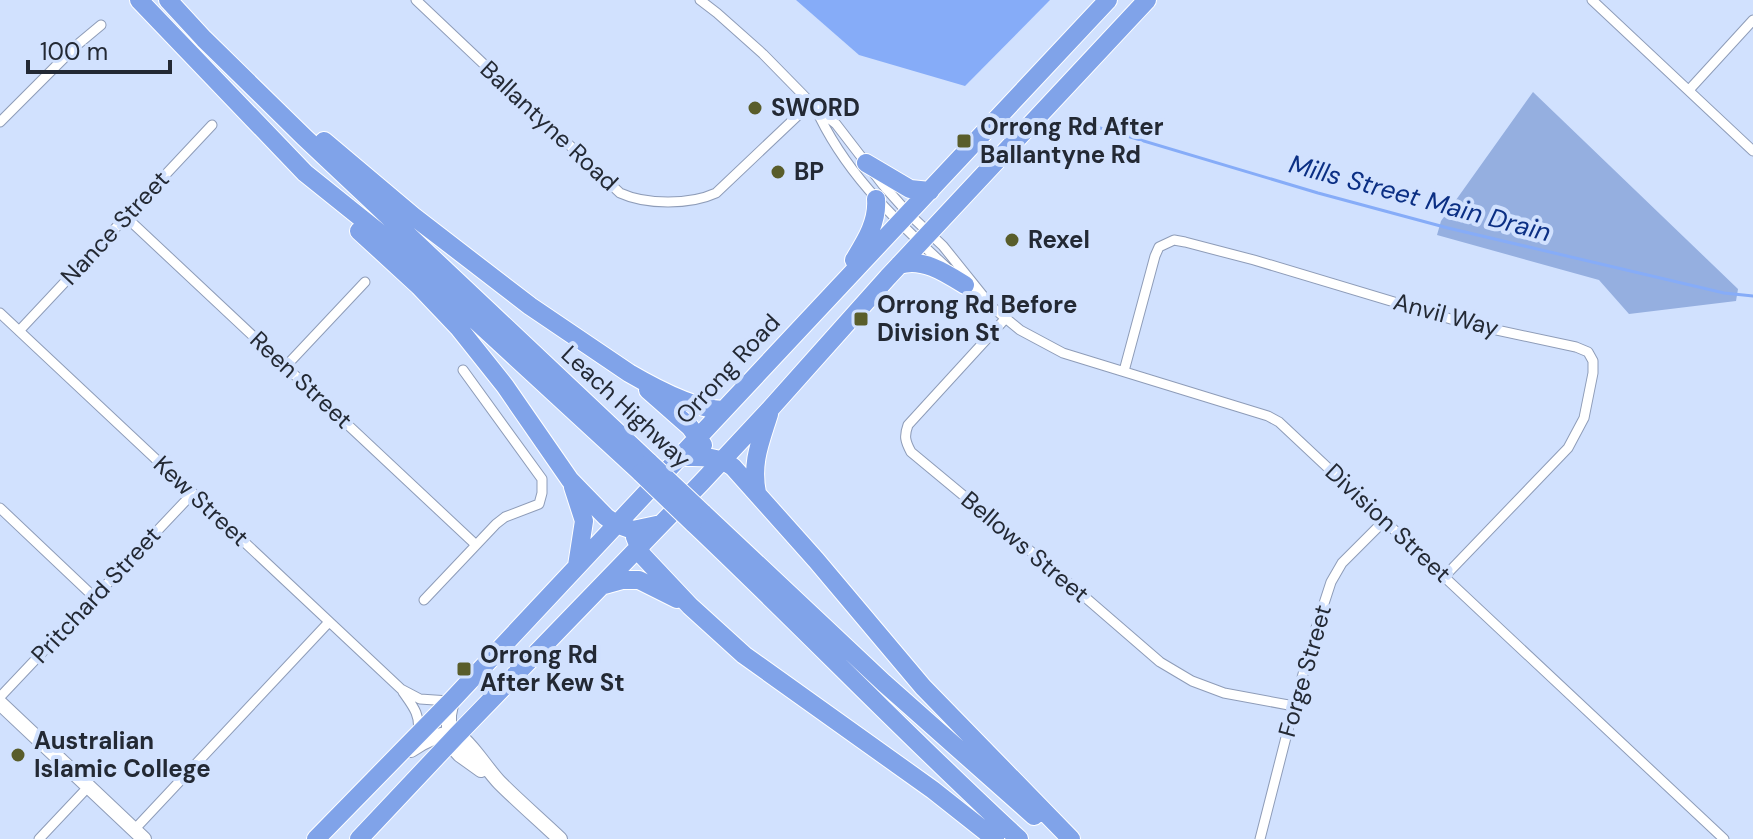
<svg xmlns="http://www.w3.org/2000/svg" width="1753" height="839" viewBox="0 0 1753 839" font-family="'DM Sans',sans-serif">
<style>
.green{fill:#95afe0}
.water{fill:#86acf8}
.lines{fill:none;stroke-linecap:round;stroke-linejoin:round}
.stream{stroke:#86acf8;stroke-width:3}
.street-casing{stroke:#8e9cb8;stroke-width:11}
.secondary-casing{stroke:#8e9cb8;stroke-width:16}
.highway-casing{stroke:#fff;stroke-width:20}
.street{stroke:#fff;stroke-width:9}
.secondary{stroke:#fff;stroke-width:14}
.highway{stroke:#80a3e9;stroke-width:18}
.highway-bridge-casing{stroke:#fff;stroke-width:20;stroke-linecap:butt}
.highway-bridge{stroke:#80a3e9;stroke-width:18}
.poi-dot{fill:#595d2b;stroke:#d1e1fe;stroke-width:3}
.labels{text-anchor:middle;stroke-width:8;stroke-linejoin:round;paint-order:stroke}
.poi-label{font-size:24px;font-weight:bold;fill:#232934;stroke:#d1e1fe;text-anchor:start}
.street-label{font-size:24px;fill:#232934;stroke:#d1e1fe}
.water-label{font-size:26px;font-style:italic;fill:#0b2f84;stroke:#d1e1fe}
</style>
<rect width="100%" height="100%" fill="#d1e1fe"/>
<path class="green" d="M 1533,92 L 1738,289 L 1736,301 L 1629,314 L 1599,280 L 1437,235 L 1441,221 Z"/>
<path class="water" d="M 796,0 L 1050,0 L 965,86 L 859,55 Z"/>
<g class="lines">
<path class="stream" d="M 1080,122 L 1318,193 L 1448,228 L 1724,293 L 1753,296"/>
<defs>
<path id="street" d="M 416,0 L 620,193 C 646,205 690,205 716,193 L 811,103
M 700,0 L 717,13 L 763,54 L 815,107 L 836,124 L 883,185 L 908,213 L 943,246 L 984,297
M 1592,0 L 1753,151
M 1689,90 L 1753,20
M 815,107 C 845,174 894,218 946,267
M 0,122 L 77,45 L 101,25
M 126,217 L 475,544
M 963,283 L 1020,330 L 1063,353 L 1268,416 L 1279,422 L 1724,839
M 0,313 L 401,689 L 420,699 L 449,701
M 1005,319 L 908,425 C 904,436 905,441 911,452 L 1064,579 L 1160,662 L 1192,681 L 1224,693 L 1294,706
M 19,331 L 212,125
M 286,366 L 365,282
M 1124,371 L 1155,256 L 1159,247 L 1174,240 L 1185,242 L 1254,260 L 1464,323 L 1576,347 L 1588,352 L 1593,361 L 1593,373 L 1584,418 L 1568,448 L 1444,577
M 0,508 L 94,597
M 424,600 L 496,524 L 505,517 L 539,504 L 542,493 L 542,479 L 463,370
M 403,692 C 412,705 421,715 418,732
M 0,697 L 193,493
M 134,830 L 329,622
M 39,839 L 89,786
M 1260,839 L 1294,706 L 1316,628 L 1331,582 L 1342,563 L 1384,521"/>
<path id="secondary" d="M 452,700 L 449,715 L 449,743 L 460,755 L 481,770
M 0,703 L 144,839
M 411,750 C 421,743 446,729 458,735 C 471,743 488,771 500,783 C 519,802 540,820 560,839"/>
<path id="highway" d="M 139,0 L 305,173 L 386,238 L 425,274 L 641,473
M 168,0 L 204,39 L 304,137 L 650,463
M 324,141 L 413,216 L 530,306 L 629,373 C 653,387 695,409 723,410
M 866,163 L 910,189 L 930,191
M 359,231 L 419,286 L 458,327 L 505,386 L 570,480 L 606,517 L 616,524 L 633,530 L 661,524
M 854,260 C 865,242 878,222 876,199
M 899,265 C 922,257 946,273 965,285
M 648,390 L 690,427 L 703,445
M 679,457 C 700,457 715,455 733,467 L 816,560 L 923,687 L 1071,839
M 573,487 L 584,521 L 577,566
M 757,493 C 751,463 760,443 769,414
M 703,513 L 884,683 L 1034,816
M 693,523 C 803,627 908,737 1019,839
M 635,537 L 642,555 L 690,606 L 744,655 L 933,790 L 995,839
M 604,585 L 622,580 L 639,580 L 677,599
M 316,839 L 452,700 L 1108,0
M 359,839 L 457,735 L 701,483 L 771,408 L 888,277 L 1147,0"/>
</defs>
<use href="#street" class="street-casing"/>
<use href="#secondary" class="secondary-casing"/>
<use href="#highway" class="highway-casing"/>
<use href="#street" class="street"/>
<use href="#secondary" class="secondary"/>
<use href="#highway" class="highway"/>
<defs>
<path id="highway-bridge" d="M 650,463 L 703,513
M 641,473 L 693,523"/>
</defs>
<use href="#highway-bridge" class="highway-bridge-casing"/>
<use href="#highway-bridge" class="highway-bridge"/>
</g>
<g class="poi-dot">
<circle cx="755" cy="108" r="8"/>
<rect x="956" y="133" width="16" height="16" rx="4"/>
<circle cx="778" cy="172" r="8"/>
<circle cx="1012" cy="240" r="8"/>
<rect x="853" y="311" width="16" height="16" rx="4"/>
<rect x="456" y="661" width="16" height="16" rx="4"/>
<circle cx="18" cy="755" r="8"/>
</g>
<g class="labels">
<g class="poi-label">
<text x="771" y="116">SWORD</text>
<text x="980" y="135">Orrong Rd After<tspan x="980" dy="28">Ballantyne Rd</tspan></text>
<text x="794" y="180">BP</text>
<text x="1028" y="248">Rexel</text>
<text x="877" y="313">Orrong Rd Before<tspan x="877" dy="28">Division St</tspan></text>
<text x="480" y="663">Orrong Rd<tspan x="480" dy="28">After Kew St</tspan></text>
<text x="34" y="749">Australian<tspan x="34" dy="28">Islamic College</tspan></text>
</g>
<g class="street-label">
<text transform="translate(549 126) rotate(43)" y="8">Ballantyne Road</text>
<text transform="translate(115 228) rotate(-47)" y="8">Nance Street</text>
<text transform="translate(1446 315) rotate(15)" y="8">Anvil Way</text>
<text transform="translate(728 369) rotate(-47)" y="8">Orrong Road</text>
<text transform="translate(301 380) rotate(43)" y="8">Reen Street</text>
<text transform="translate(626 407) rotate(43)" y="8">Leach Highway</text>
<text transform="translate(201 501) rotate(43)" y="8">Kew Street</text>
<text transform="translate(1388 523) rotate(43)" y="8">Division Street</text>
<text transform="translate(1025 547) rotate(40)" y="8">Bellows Street</text>
<text transform="translate(96 595) rotate(-47)" y="8">Pritchard Street</text>
<text transform="translate(1305 671) rotate(-74)" y="8">Forge Street</text>
</g>
<g class="water-label">
<text transform="translate(1420 198) rotate(15)" y="9">Mills Street Main Drain</text>
</g>
</g>
<path d="M28 60v12h142v-12" fill="none" stroke="#232934" stroke-width="4"/>
<text x="40" y="60" font-size="24" fill="#232934" stroke="#d1e1fe" stroke-width="6" paint-order="stroke">100 m</text>
</svg>
